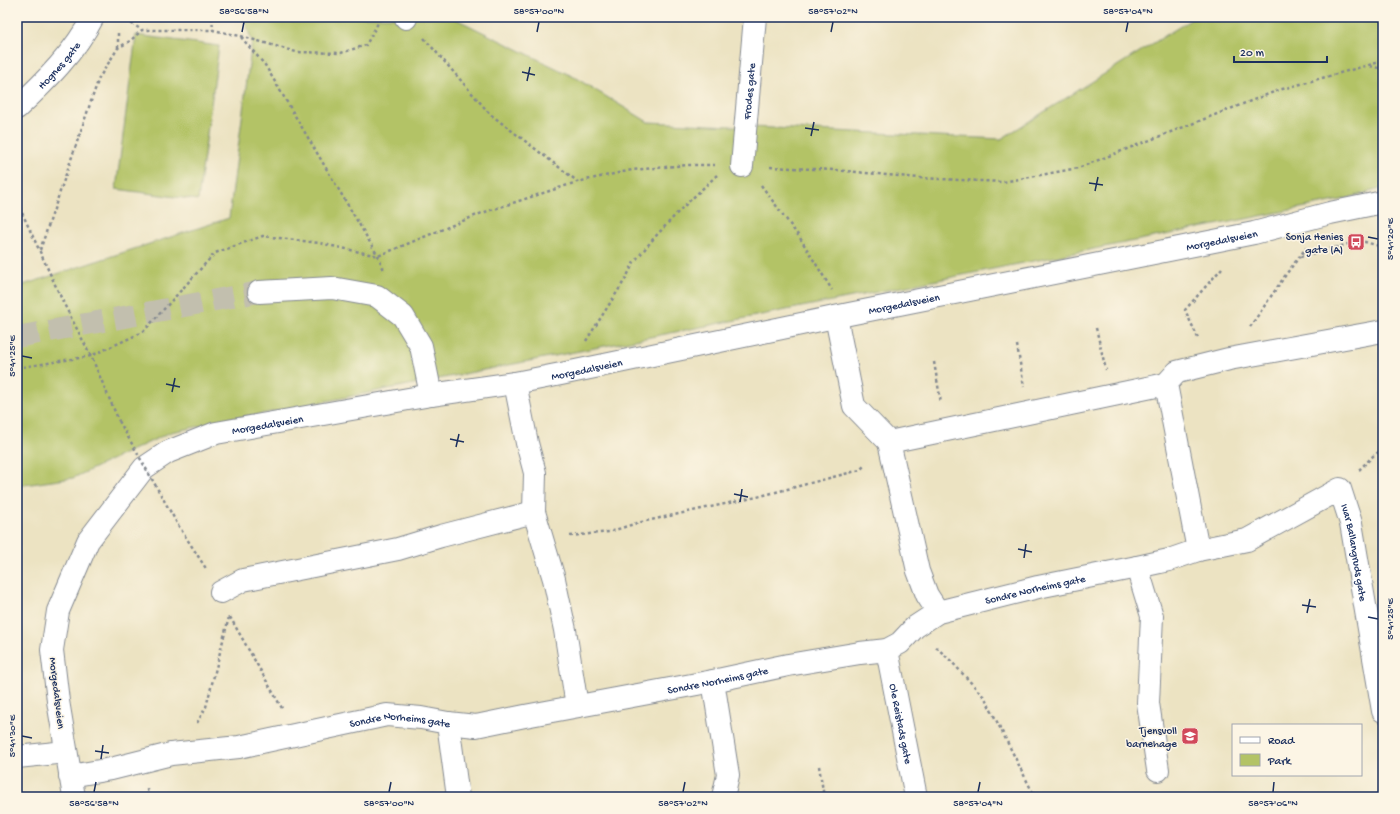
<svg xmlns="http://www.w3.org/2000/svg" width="1400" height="814" viewBox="0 0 1400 814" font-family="'Gochi Hand',sans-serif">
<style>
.green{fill:#b3c366;stroke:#677962}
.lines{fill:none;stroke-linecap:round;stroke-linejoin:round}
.minor-tunnel{stroke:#c2bfae;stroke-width:22;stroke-dasharray:22 11;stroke-linecap:butt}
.minor-casing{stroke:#848990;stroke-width:24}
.path{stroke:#848990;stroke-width:2.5;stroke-dasharray:3 3;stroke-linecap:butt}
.minor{stroke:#fff;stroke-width:22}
.path-bridge{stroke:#848990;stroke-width:2.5;stroke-dasharray:3 3;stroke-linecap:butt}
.ticks{fill:none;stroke:#1b2f5e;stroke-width:1.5}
.labels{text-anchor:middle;stroke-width:3;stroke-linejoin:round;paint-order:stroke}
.street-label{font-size:11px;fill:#1b2f5e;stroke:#fcf5e5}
.poi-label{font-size:11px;fill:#1b2f5e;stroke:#fcf5e5;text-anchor:end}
.neatline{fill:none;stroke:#1b2f5e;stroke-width:1.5}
.ticks-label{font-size:10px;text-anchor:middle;fill:#1b2f5e}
</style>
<rect width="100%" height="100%" fill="#fcf5e5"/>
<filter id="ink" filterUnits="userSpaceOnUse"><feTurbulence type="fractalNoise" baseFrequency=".025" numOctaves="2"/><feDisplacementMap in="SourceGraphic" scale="8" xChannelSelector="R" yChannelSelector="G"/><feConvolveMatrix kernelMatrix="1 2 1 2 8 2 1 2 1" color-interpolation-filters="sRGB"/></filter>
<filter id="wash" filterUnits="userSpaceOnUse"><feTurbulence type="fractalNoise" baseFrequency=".012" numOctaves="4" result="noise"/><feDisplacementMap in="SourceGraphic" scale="16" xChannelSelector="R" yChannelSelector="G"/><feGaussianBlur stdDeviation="0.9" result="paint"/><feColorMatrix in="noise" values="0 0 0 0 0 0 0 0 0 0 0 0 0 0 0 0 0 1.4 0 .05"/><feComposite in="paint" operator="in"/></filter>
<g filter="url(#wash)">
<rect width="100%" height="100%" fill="#ece3c2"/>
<path class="green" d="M 243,17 L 452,17 L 574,77 L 648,122 L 1001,139 L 1195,17 L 1383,17 L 1383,188 L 1341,200 L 171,432 L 73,478 L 17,486 L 17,287 L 229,218 L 252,41 Z
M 136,35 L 219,46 L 198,200 L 116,189 Z"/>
</g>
<g filter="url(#ink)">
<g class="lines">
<path class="minor-tunnel" d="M 17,337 L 259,292"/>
<defs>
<g id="minor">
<path d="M 406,18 L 406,17"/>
<path id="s1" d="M 17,108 C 46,81 75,52 93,17"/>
<path id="s2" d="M 742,166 L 755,17"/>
<path d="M 259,292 L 332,288 L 377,296 L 403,316 L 421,346 L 431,395"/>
<path d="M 836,317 L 854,406 L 889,442"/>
<path d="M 515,383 L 527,443 L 535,473 L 534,512"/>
<path d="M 1198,550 L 1166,384 L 1177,372 L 1229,359 L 1383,331"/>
<path d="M 1137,567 L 1152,616 L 1148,703 L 1158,770"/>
<path d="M 221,592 L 243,580 L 398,549 L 441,536 L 534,512 L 554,579 L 565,630 L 577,706"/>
<path d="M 938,612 L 927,595 L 918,571 L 889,442 L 1166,384"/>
<path id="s3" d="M 887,650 L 916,797"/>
<path d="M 713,681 L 728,775 L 723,797"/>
<path d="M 448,723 L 458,797"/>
<path d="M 17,757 L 66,752"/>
<path id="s4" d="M 70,776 L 111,769 L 171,754 L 239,747 L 387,715 L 421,718 L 448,723 L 476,726 L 525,716 L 713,681 L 788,665 L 860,653 L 887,650 L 900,643 L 915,627 L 938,612 L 1038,587 L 1137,567 L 1169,560 L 1198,550 L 1247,540 L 1340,489 L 1351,523 L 1383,711"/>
<path id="s5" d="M 74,797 L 58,701 L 52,650 L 58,611 L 88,541 L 144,468 L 168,452 L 216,433 L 431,395 L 515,383 L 561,374 L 849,314 L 1254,233 L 1330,213 L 1383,202"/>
</g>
</defs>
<use href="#minor" class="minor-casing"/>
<path class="path" d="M 121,17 L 142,30
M 212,17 L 213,30 L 240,36 L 265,65 L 378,256 L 384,270
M 241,36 L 296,52 L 341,53 L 366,45 L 378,23
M 424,38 L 490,114 L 577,181
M 118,48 L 118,31
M 1370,66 L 1383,69
M 770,167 L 835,170 L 919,178 L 1003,182 L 1078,168 L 1279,90 L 1383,61
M 761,185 L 800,238 L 832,290
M 17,202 L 64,304 L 91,356 L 119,421
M 1351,236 L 1356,242
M 40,250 L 99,78 L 118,48 L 130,41 L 142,30 L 213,30
M 1300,257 L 1356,242 L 1365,242 L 1383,247
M 1250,327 L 1287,273 L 1306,248
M 1096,328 L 1106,370
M 1198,338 L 1185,310 L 1222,268
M 586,341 L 626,278 L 634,262 L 654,238 L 682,208 L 717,175
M 1017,345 L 1024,387
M 934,362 L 941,403
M 17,368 L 91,356 L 143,332 L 215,253 L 263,236 L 319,243 L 378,256 L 482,213 L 577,182 L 632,170 L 688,165 L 715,165
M 1359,470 L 1373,456 L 1383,449
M 178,525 L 207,570
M 570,536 L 609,532 L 637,523 L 757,497 L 860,470 L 865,465
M 230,617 L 283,710
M 936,647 L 951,661 L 985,698 L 1035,797
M 197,723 L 206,707 L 229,617
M 819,766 L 824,797
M 147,789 L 148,797"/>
<use href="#minor" class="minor"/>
<path class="path-bridge" d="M 119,421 L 178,525"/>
</g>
</g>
<path class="ticks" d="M 242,32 L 244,22M 537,32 L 539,22M 831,32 L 833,22M 1126,32 L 1128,22M 522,72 L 535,75M 527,81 L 530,67M 805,128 L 819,130M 811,136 L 814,122M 1089,183 L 1103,185M 1095,191 L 1098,177M 1368,237 L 1378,239M 22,356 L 32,358M 166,384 L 180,387M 172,392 L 175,378M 450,439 L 464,442M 456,447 L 459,434M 734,494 L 748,497M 740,502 L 742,489M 1018,549 L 1032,552M 1024,558 L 1026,544M 1302,605 L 1316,607M 1307,613 L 1310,599M 1368,617 L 1378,619M 22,736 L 32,738M 95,751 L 109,753M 101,759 L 103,745M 94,792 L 96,782M 389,792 L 391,782M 683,792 L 685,782M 978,792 L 980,782M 1273,792 L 1274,782"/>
<defs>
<symbol id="bus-square" viewBox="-11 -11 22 22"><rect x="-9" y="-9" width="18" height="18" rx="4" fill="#d1495b" stroke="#fcf5e5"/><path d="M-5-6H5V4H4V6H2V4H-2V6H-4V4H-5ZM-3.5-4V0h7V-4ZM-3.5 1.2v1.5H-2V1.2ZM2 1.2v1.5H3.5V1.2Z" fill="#fff"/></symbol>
<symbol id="school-square" viewBox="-11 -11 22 22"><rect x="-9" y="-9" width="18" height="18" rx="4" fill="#d1495b" stroke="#fcf5e5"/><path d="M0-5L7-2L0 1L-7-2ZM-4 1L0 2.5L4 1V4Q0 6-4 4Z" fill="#fff"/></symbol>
</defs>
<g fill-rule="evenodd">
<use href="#bus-square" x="1346" y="232" width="20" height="20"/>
<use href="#school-square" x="1180" y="726" width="20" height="20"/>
</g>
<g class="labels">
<g class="street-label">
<text dy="4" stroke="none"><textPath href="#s1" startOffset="60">Hognes gate</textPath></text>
<text dy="4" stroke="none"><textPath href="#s2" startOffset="75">Frodes gate</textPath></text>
<text dy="4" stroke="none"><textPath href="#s5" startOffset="1461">Morgedalsveien</textPath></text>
<text dy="4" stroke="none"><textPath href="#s5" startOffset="1137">Morgedalsveien</textPath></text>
<text dy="4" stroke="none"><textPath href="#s5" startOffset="813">Morgedalsveien</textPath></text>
<text dy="4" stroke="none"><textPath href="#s5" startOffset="489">Morgedalsveien</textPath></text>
<text dy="4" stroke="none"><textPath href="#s4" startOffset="1384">Ivar Ballangruds gate</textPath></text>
<text dy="4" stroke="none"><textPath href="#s4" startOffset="995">Sondre Norheims gate</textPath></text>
<text dy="4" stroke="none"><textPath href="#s4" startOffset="659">Sondre Norheims gate</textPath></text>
<text transform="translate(58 693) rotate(83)" y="4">Morgedalsveien</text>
<text dy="4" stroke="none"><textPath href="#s3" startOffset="75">Ole Reistads gate</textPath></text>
<text dy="4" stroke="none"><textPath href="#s4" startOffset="336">Sondre Norheims gate</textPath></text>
</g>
<g class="poi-label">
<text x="1343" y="240">Sonja Henies<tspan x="1343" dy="13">gate (A)</tspan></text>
<text x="1177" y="734">Tjensvoll<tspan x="1177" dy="13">barnehage</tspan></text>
</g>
</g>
<rect width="1400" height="814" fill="none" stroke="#fcf5e5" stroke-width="44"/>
<rect x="1232" y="724" width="130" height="52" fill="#fcf5e5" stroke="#a2a6af"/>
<rect x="1240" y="737" width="20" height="6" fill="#ffffff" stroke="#a2a6af"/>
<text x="1268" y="744" font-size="12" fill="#1b2f5e">Road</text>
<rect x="1240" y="754" width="20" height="12" fill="#b3c366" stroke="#a2a6af"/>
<text x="1268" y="764" font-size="12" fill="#1b2f5e">Park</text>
<path d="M1234 56v6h93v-6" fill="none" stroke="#1b2f5e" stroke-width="2"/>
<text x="1240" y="56" font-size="12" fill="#1b2f5e" stroke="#fcf5e5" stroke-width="3" paint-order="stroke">20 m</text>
<rect x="22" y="22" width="1356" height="770" class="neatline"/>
<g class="ticks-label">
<text x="244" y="14">58°56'58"N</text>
<text x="539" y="14">58°57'00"N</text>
<text x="833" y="14">58°57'02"N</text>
<text x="1128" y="14">58°57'04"N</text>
<text transform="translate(1389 239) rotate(-90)" y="4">5°41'20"E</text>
<text transform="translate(11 356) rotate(-90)" y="4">5°41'25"E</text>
<text transform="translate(1389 619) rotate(-90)" y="4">5°41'25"E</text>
<text transform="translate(11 736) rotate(-90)" y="4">5°41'30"E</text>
<text x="94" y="806">58°56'58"N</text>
<text x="389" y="806">58°57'00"N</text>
<text x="683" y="806">58°57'02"N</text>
<text x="978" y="806">58°57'04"N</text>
<text x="1273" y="806">58°57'06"N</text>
</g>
</svg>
